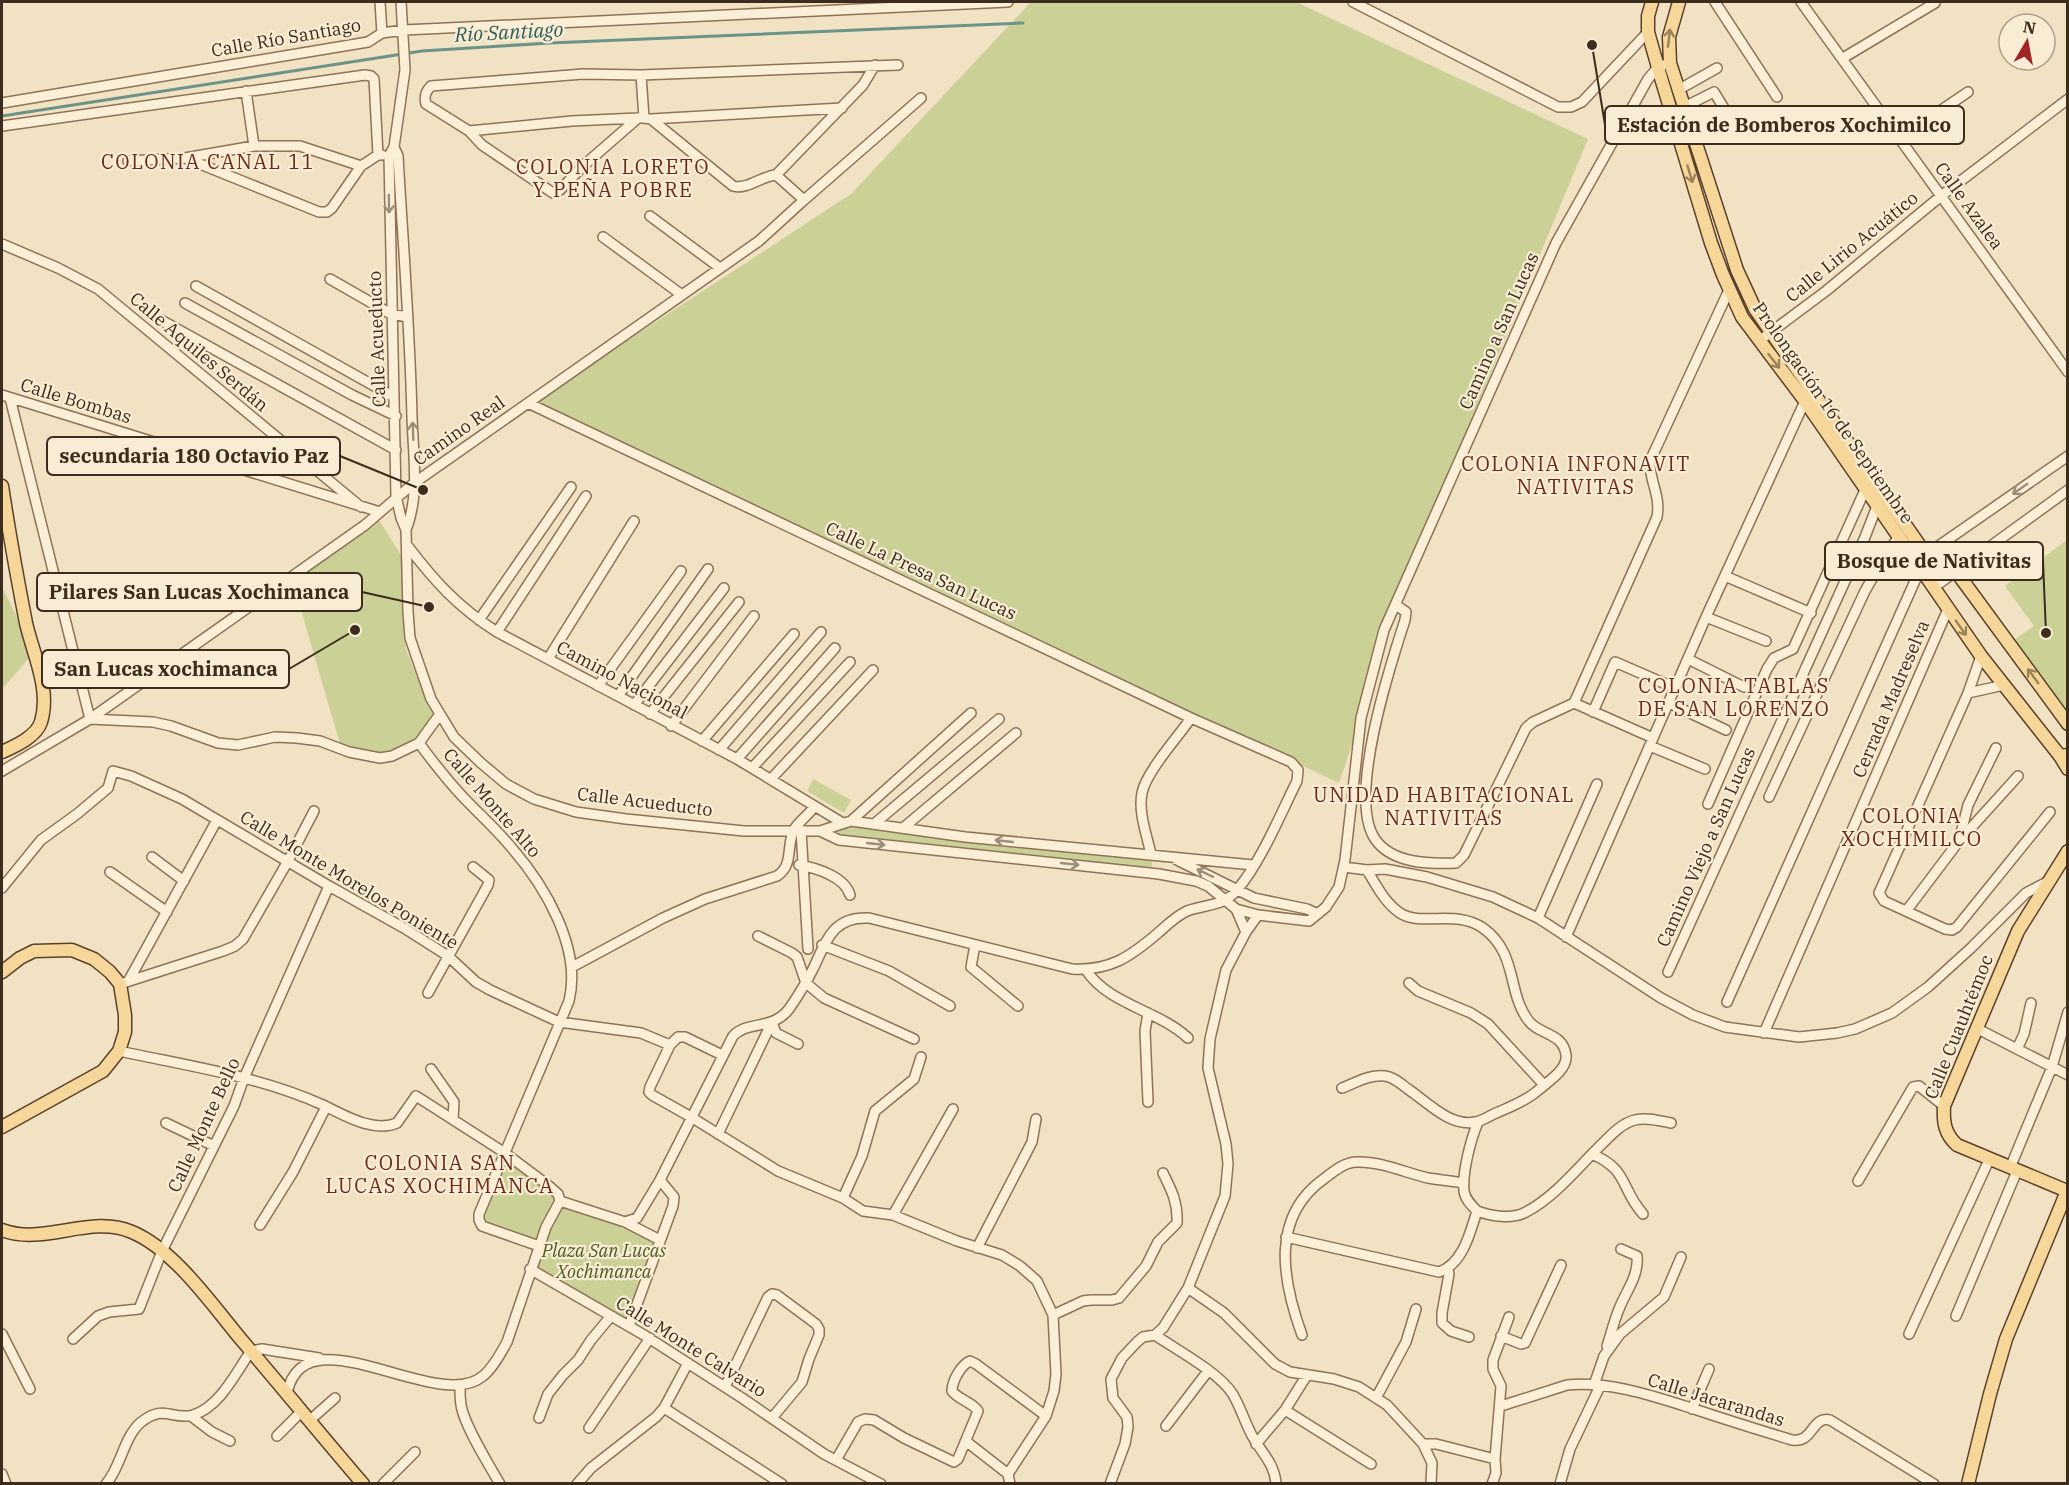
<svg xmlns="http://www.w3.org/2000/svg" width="2069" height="1485" viewBox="0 0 2069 1485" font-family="'IBM Plex Serif',serif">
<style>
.green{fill:#cbd196}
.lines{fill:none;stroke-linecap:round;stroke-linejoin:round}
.stream{stroke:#6b9388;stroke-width:3}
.minor-casing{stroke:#8d7358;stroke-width:12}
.major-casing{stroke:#5b412d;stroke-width:15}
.minor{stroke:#fbf0d7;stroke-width:9}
.major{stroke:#f7d799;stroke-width:12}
.oneway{stroke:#9a825b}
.oneway2{stroke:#9c8e7a}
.labels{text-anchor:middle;stroke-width:4.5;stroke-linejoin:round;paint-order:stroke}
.street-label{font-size:18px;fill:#3c2c1d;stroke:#f8edd4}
.park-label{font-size:18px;font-style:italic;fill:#4e5a22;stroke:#f8edd4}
.water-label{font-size:20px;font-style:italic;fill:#2c5d59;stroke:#f8edd4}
.neighbourhood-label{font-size:20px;letter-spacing:1.5px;fill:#6c291a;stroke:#f8edd4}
.leader{fill:none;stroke:#3c2c1d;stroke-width:2}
.callout-dot{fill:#3c2c1d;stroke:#f8edd4;stroke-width:2}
.callout{fill:#f8edd4;stroke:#3c2c1d;stroke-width:2}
.callout-label{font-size:20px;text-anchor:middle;font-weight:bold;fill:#3c2c1d}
</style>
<rect width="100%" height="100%" fill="#f1e2c3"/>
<path class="green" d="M 1031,2 L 1296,2 L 1588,139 L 1384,630 L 1361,718 L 1339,783 L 667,467 L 535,401 L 851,194 Z
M 376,515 L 402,557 L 402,612 L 406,649 L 428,705 L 434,715 L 416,740 L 389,755 L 367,754 L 340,744 L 291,576 Z
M 2067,540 L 2067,714 L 2014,640 L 2034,626 L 2005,586 Z
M 2,587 L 22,627 L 30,657 L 2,689 Z
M 813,779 L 851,800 L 844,813 L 807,791 Z
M 845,826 L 996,846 L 1152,857 L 1152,871 L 852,839 L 833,830 Z
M 505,1153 L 560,1201 L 660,1240 L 629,1326 L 530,1269 L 539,1247 L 482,1226 L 479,1214 Z"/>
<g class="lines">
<path class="stream" d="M 2,116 L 422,51 L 550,43 L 1023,23"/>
<defs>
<path id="minor" d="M 380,2 L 382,33
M 401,2 L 405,70 L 394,147 L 389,156 L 396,496 L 401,518 L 406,530 L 408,612 L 410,638 L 431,699 L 454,737 L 481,763 L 506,784 L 534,799 L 576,812 L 626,819 L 744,831 L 820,831 L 839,840 L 1159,874 L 1196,881 L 1208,886 L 1236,909 L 1258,915 L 1309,921 L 1326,907 L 1339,887 L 1345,860 L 1361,718 L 1384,630 L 1556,243 L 1648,79 L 1658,67 L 1663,65
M 1353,2 L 1558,107 L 1571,107 L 1582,102 L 1648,32
M 1715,2 L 1777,97
M 1801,2 L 2068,372
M 1843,58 L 1935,3
M 1678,90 L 1717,68
M 246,91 L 254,146
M 2,103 L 368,42 L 382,33 L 404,30 L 1008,2
M 1684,107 L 1714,92 L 1730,118
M 644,118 L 638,118 L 583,166 L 560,190 L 553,193 L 482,145 L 469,131 L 426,104 C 424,97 425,92 431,86 L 583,74 L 641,75 L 898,65
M 651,119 L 842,108
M 2,126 L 365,75 L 371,76 L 374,79 L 378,155
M 469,131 L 572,121 L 638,118
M 1900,138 L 1968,92
M 394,147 L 398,156 C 403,243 410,330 412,417 C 413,454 420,495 406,530
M 185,158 L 319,212 L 327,212 L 332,208 L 361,166
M 128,161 L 185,158 L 254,146 L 300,146 L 361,166 L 378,155 L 382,155
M 776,175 L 863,85 L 875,65
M 804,200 L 921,98
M 650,216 L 720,268
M 603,237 L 682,295
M 2,244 L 58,268 L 98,289 L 361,507
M 330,279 L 391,314 L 408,317
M 196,286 L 394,397
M 185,303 L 352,395 L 396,416
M 161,320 L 396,450
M 1759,341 L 1826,291 L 1941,196 L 2068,99
M 2,395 L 380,512
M 10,398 L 90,719 L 153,722 L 171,726 L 218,743 L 238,745 L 275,737 L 297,738 L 320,741 L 349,752 L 380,758 L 392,756 L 419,743
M 407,545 C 435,582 458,607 497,632 L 737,759 L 841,822
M 1725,576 L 1811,613
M 1933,588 L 2068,490
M 1396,605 L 1406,612 L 1405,620 C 1390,666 1347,798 1375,839 C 1392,864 1430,864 1456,863 L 1464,855 L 1526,728 L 1533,722 L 1574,703 L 1657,517 C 1661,495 1649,481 1650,461 L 1729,290
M 1706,617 L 1766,641
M 479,620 L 571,487
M 497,632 L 586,496
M 1981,656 L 1968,693 L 1879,893 L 1884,901 L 1945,929 L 1952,930 L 1957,927 L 2050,812
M 548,659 L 634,521
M 1688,659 L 1744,687
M 598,686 L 681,571
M 1968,693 L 2004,685
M 618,696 L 708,569
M 1574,703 L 1653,738
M 1669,703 L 1726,730
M 634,705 L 724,588
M 1593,712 L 1615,662 L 1675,688
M 440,714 L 419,743 C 433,762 447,780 463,797 C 479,814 496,829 511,847 C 545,886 582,948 569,1001 L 479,1214 L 479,1220 L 482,1226 L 539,1246
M 650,714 L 739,602
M 671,726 L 754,616
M 702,741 L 794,634
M 1650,746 L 1705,769
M 719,750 L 821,632
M 737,759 L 835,648
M 752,768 L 850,662
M 2,771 L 90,719 L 365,525 L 414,483 L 759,241 L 804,200 L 776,175 C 761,176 748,190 733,186 L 651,119 L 644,118 L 641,75
M 771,779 L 873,670
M 1769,797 L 1865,591 L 1888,551 L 1899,537
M 1708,804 L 1767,669 L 1774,658 L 1793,649 L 1865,490
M 851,821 L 971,713
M 874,824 L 999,719
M 903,828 L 1016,733
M 801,830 L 808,949
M 820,831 L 851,821 L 965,837 L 1253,865
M 1961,839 L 2018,776
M 1151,854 C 1147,836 1138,812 1142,793 C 1146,772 1178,737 1191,718
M 152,857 L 184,881
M 1177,860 L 1254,898 L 1307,909 L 1318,914
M 799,865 C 817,868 845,877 850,895
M 1344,867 L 1367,870 L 1385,869 L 1427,877 L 1493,897 L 1538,918 L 1661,998 L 1693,1015 L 1725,1027 L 1799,1037 L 1837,1033 L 1855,1029 L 1892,1013 L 1928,987 L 1971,948 L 2026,893 L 2049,881
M 110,872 L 167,912
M 2,888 L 41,840 L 77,814 L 108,788 L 113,771 L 131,776 L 182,799 L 329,886 L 404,928 L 448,956 L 476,982 L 490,990 L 559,1022 L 641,1033 L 670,1045 L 678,1037 L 685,1037 L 722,1055
M 1236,909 L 1246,932
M 1907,910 L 1959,841 L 1968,805 L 1996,748
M 1538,918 L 1597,784
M 758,936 L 792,953 L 797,957 L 806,983 L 824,998 L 914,1039
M 1566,937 L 1706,617 L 1805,401
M 822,945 L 889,971 L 950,1006
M 975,945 L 971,967 L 1018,1006
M 572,967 L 663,918 L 705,899 L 777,876 C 795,864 785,844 795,828 C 800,821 809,814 814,807
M 1086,970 C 1109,1005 1158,1010 1188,1038
M 1668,972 L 1865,537 L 1877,506
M 129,980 L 217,820
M 1409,983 L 1418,991 L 1471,1013 L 1488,1024 L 1544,1085
M 120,984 L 223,951 L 235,946 L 243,939 L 288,861 L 314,811
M 428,993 L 488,885 L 489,880 L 473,867
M 1727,1002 L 1927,554 L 2068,456
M 1148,1013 L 1145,1031 L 1148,1102
M 772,1022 L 776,1033 L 798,1044
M 1976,1028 L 2068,1075
M 1764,1033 L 1948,609
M 670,1045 L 650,1087 L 649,1092 L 652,1095 L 691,1117 L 778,1171 L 843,1198 L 863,1211 L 893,1215 L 957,1241 L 1002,1255 L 1020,1266 L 1037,1281 L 1053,1315 L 1056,1374 L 1054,1391 L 1046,1416 L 1008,1474 L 1010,1484
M 2017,1049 L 2024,1034 L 2031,1003
M 119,1051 C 188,1066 259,1076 323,1105 C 344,1115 373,1133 397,1123 L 416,1096 L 505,1153 L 549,1186 L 558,1194 L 560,1201
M 431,1069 L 454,1102 L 453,1119
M 1342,1088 C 1355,1083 1370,1074 1385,1076 C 1394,1077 1401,1084 1408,1089 C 1427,1102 1450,1127 1475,1122 C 1482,1121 1489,1116 1496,1113 C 1510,1107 1524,1102 1536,1092 C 1546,1083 1568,1070 1566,1055 C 1563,1032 1538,1035 1528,1020 C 1507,992 1518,953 1483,928 C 1456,909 1421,927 1400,913 C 1385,903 1376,885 1367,870
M 1478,1122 C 1471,1139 1462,1172 1464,1191 C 1465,1199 1471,1205 1477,1211 C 1491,1216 1512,1220 1526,1212 C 1555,1197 1578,1167 1602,1144 C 1611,1135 1622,1123 1635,1120 C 1647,1117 1660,1121 1671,1123
M 166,1123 L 214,1146
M 718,1134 L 772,1022
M 1592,1154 C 1629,1170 1620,1188 1643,1214
M 2010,1168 L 2052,1067 L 2068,1012
M 1858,1181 L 1913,1087 L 1919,1086 L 1944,1106
M 843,1198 L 862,1156 L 875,1111 L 914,1079 L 921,1057
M 893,1215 L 953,1109
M 625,1222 L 660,1240
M 260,1225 L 293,1172 L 326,1107
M 1286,1237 L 1439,1272 C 1463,1264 1470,1233 1477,1211
M 977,1248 L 1032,1142 L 1036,1119
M 530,1269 L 644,1335 L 742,1398 L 824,1454 L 881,1484
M 1448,1269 L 1449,1274 L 1442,1313 L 1442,1323 L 1451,1331 L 1469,1337
M 1188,1288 L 1224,1313 L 1275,1364 L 1290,1372 L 1334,1379 L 1359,1387 L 1387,1405 L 1423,1444 L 1436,1444 L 1495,1459
M 1053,1315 L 1083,1301 L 1091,1300 L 1112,1300 L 1119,1298 L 1146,1266 L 1158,1242 L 1177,1223 C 1178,1203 1172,1191 1163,1173
M 1956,1316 L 2017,1171
M 629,1326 L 673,1206 L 674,1197 L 660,1180
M 2,1334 L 30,1389
M 1909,1334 L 1989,1160
M 1155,1335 C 1177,1350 1218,1372 1232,1393 C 1241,1407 1245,1424 1254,1439 C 1263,1454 1275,1465 1276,1484
M 1302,1335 C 1282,1280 1270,1216 1325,1178 C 1334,1171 1345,1162 1357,1162 C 1380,1161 1406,1173 1428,1178 C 1440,1180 1452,1181 1464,1183
M 1501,1336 L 1521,1344 L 1525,1343 L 1561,1265
M 73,1339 L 98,1316 L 109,1312 L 139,1309 L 162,1251 L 234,1106 L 244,1078 L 329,886
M 1607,1346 C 1611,1334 1614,1321 1619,1309 C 1626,1291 1639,1276 1637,1256 L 1621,1249
M 1594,1385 L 1604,1356 L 1620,1334 L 1664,1297 L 1681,1257
M 460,1386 C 460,1392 460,1399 461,1405 C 464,1425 489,1465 500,1484
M 725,1387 L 768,1297 L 772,1294 L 777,1295 L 816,1324 L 819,1329 L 819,1335 L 809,1359 L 802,1382 L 772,1418
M 287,1393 C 305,1309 437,1415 483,1376 C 493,1368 501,1353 507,1342 L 546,1227 L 560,1201 L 625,1222 L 637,1218 L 660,1180 L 733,1036 C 748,1020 772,1031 789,1009 C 798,996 806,983 813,969 C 826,942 832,916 869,918 L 1072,969 C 1110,971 1130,957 1158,933 C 1167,925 1176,916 1187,911 C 1206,904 1223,907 1237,890 C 1261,862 1280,815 1297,781 L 1298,770 L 1291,762 L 1191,718 L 528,403
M 1376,1398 L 1406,1342 L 1416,1309
M 1501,1406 L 1567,1385 C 1610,1381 1653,1396 1694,1409 C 1727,1420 1759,1430 1792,1440 C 1814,1443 1811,1416 1830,1420 L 1934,1484
M 664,1408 L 782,1484
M 1692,1409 L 1709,1369
M 1285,1410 L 1371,1464
M 191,1416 L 212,1432 L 230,1441
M 539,1418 L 548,1394 L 563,1375 L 578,1360 L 591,1340 L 611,1316
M 309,1421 L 335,1398
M 1166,1426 L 1208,1371
M 589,1428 L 650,1338
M 277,1436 L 301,1412
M 967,1442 L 1008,1474
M 1256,1444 L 1285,1410 L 1307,1375
M 1423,1444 L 1432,1463 L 1431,1484
M 836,1460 L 858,1422 L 865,1419 L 874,1420 L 904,1438 L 954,1462 L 958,1459 L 978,1411 C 972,1402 959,1400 952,1391 C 952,1381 961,1365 970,1361 L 976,1364 L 1046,1416
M 2,1474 L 6,1484
M 106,1484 C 121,1467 123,1439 140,1423 C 164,1403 172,1421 193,1415 C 220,1407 236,1372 251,1351 L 262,1349 L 319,1358
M 383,1484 L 415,1452
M 577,1484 L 591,1468 L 656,1417 L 664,1408 L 688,1363
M 1110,1484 L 1125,1444 L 1128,1427 L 1127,1417 L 1113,1398 L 1111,1379 L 1122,1358 L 1137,1342 L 1143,1337 L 1155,1335 L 1163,1328 L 1188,1288 L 1225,1196 L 1228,1164 L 1226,1144 L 1208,1068 L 1210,1039 L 1226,970 L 1246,932 L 1258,915
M 1492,1484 L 1496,1473 L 1495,1459 L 1501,1386 L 1493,1369 L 1493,1360 L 1509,1317
M 1560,1484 L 1570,1449 L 1600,1386"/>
<path id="major" d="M 1652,2 L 1648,16 L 1648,32 L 1661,78 L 1711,243 L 1723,275 L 1742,317 L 1805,401 L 1981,656 L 2060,756 L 2068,755
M 1679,2 L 1669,37 L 1670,63 L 1737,270 L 1755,309 L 1936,569 L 1941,571 L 1955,570 L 2068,724
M 2,486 C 9,532 17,577 26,623 C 33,654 51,689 41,722 C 36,737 15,746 2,752
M 2060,756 L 2068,769
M 2,972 L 20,958 L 34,951 L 72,950 L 94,959 L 110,972 L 120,984 L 125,1015 L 125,1032 L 119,1051 L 103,1071 L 2,1127
M 2,1230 C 44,1246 90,1214 132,1232 C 173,1249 211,1303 239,1337 C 281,1386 321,1435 363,1484
M 1968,1484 L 1990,1394 L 2006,1339 L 2067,1191 L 1957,1145 C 1945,1134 1943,1123 1944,1106 L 2018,931 L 2068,851"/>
</defs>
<use href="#minor" class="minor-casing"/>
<use href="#major" class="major-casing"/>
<use href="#minor" class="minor"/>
<use href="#major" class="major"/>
</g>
<defs><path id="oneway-shaft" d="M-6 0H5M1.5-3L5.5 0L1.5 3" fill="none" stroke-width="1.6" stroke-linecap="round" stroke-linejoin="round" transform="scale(1.5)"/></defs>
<g class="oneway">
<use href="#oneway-shaft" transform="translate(1669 38) rotate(-83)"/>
<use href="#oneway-shaft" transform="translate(1690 174) rotate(73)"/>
<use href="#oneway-shaft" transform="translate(1774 361) rotate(52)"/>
<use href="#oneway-shaft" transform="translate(1961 628) rotate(55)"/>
<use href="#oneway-shaft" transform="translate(2033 676) rotate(-126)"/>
</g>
<g class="oneway2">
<use href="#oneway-shaft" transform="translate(389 204) rotate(89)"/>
<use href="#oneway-shaft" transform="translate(413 431) rotate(-92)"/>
<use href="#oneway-shaft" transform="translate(2020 489) rotate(145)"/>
<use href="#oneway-shaft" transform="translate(1004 841) rotate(-174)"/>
<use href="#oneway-shaft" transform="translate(876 844) rotate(6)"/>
<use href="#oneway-shaft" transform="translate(1070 864) rotate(6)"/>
<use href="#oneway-shaft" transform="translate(1205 873) rotate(-154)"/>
</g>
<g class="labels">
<g class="street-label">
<text transform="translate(286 38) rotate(-10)" y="6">Calle Río Santiago</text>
<text transform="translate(1969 206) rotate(54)" y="6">Calle Azalea</text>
<text transform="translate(1852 247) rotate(-39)" y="6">Calle Lirio Acuático</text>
<text transform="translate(1499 331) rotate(-66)" y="6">Camino a San Lucas</text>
<text transform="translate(377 339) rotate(-92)" y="6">Calle Acueducto</text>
<text transform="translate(199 352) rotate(40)" y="6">Calle Aquiles Serdán</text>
<text transform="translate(76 401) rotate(17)" y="6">Calle Bombas</text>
<text transform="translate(1833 413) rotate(55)" y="6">Prolongación 16 de Septiembre</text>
<text transform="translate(459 431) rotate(-35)" y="6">Camino Real</text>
<text transform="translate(921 571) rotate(25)" y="6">Calle La Presa San Lucas</text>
<text transform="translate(622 680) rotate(28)" y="6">Camino Nacional</text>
<text transform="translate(1891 699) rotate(-67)" y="6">Cerrada Madreselva</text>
<text transform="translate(645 802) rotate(7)" y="6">Calle Acueducto</text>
<text transform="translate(492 803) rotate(49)" y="6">Calle Monte Alto</text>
<text transform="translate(1706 847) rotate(-66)" y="6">Camino Viejo a San Lucas</text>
<text transform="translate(349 880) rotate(31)" y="6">Calle Monte Morelos Poniente</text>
<text transform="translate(1959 1027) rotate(-68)" y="6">Calle Cuauhtémoc</text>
<text transform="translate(204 1125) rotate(-65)" y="6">Calle Monte Bello</text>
<text transform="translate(691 1347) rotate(32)" y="6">Calle Monte Calvario</text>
<text transform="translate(1716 1400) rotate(17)" y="6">Calle Jacarandas</text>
</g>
<g class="park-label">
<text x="604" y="1257">Plaza San Lucas<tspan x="604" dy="21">Xochimanca</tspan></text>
</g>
<g class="water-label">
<text transform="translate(509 32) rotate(-3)" y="7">Río Santiago</text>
</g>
<g class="neighbourhood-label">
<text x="208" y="169">COLONIA CANAL 11</text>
<text x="613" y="174">COLONIA LORETO<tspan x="613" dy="23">Y PEÑA POBRE</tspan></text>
<text x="1576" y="471">COLONIA INFONAVIT<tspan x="1576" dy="23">NATIVITAS</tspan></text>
<text x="1734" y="693">COLONIA TABLAS<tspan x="1734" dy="23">DE SAN LORENZO</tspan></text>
<text x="1444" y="802">UNIDAD HABITACIONAL<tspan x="1444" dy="23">NATIVITAS</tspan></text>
<text x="1912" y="823">COLONIA<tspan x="1912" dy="23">XOCHIMILCO</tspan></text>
<text x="440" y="1170">COLONIA SAN<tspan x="440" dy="23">LUCAS XOCHIMANCA</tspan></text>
</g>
</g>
<path class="leader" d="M1592 45L1605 125M423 490L340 456M2046 633L2043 561M429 607L362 592M355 630L289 669"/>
<g class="callout-dot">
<circle cx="1592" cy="45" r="6"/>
<circle cx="423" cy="490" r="6"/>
<circle cx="2046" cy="633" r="6"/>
<circle cx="429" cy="607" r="6"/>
<circle cx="355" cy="630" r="6"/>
</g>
<g class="callout">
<rect x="1605" y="106" width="359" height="38" rx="6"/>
<rect x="47" y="437" width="293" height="38" rx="6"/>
<rect x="1825" y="542" width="218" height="38" rx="6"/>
<rect x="37" y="573" width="325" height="38" rx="6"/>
<rect x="42" y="650" width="247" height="38" rx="6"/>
</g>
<g class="callout-label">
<text x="1784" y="132">Estación de Bomberos Xochimilco</text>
<text x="194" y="463">secundaria 180 Octavio Paz</text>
<text x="1934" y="568">Bosque de Nativitas</text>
<text x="199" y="599">Pilares San Lucas Xochimanca</text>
<text x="166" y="676">San Lucas xochimanca</text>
</g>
<rect width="2069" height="1485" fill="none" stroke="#3c2c1d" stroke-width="6"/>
<g transform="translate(2027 42) rotate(10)"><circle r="28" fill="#f8edd4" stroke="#ada08b" stroke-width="1.5"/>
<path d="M0-4.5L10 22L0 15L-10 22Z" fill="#a12428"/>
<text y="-9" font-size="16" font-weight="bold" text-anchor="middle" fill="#3c2c1d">N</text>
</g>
</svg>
